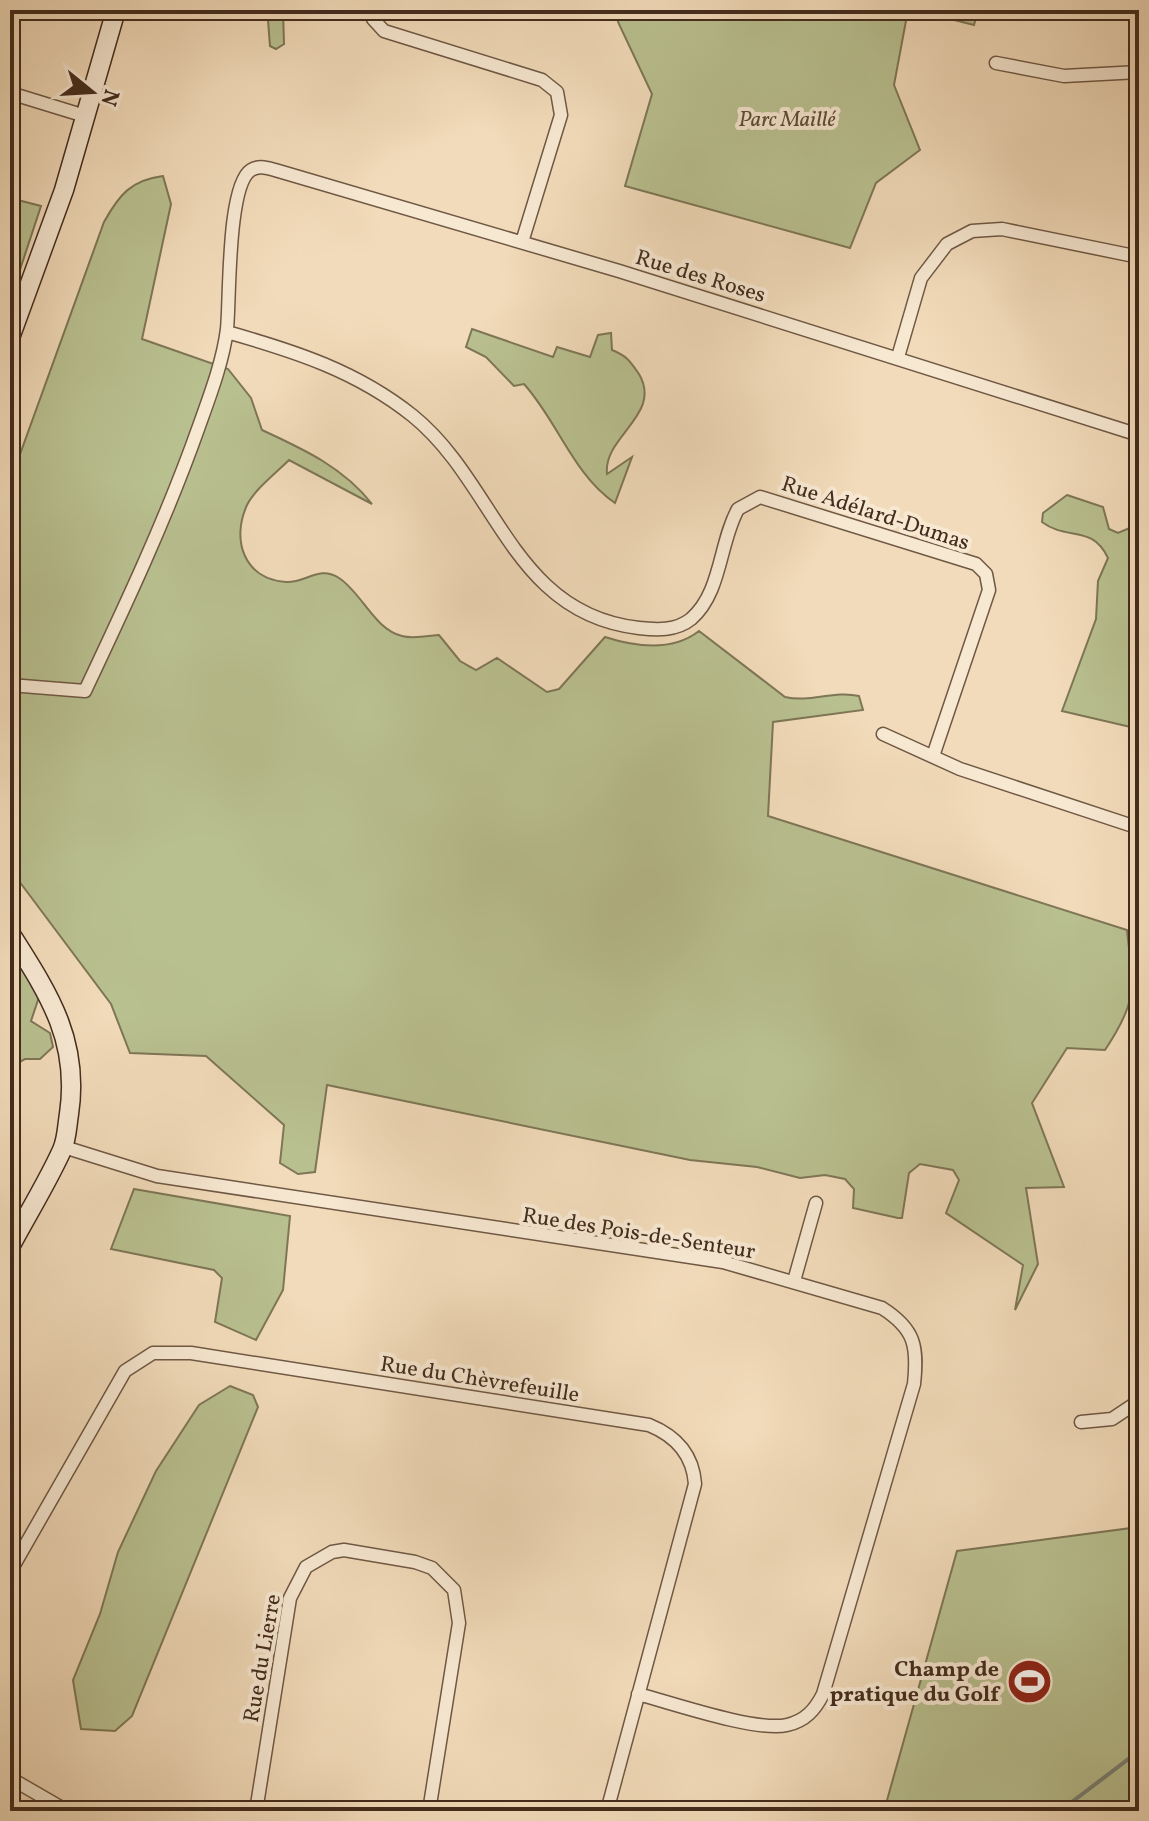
<svg xmlns="http://www.w3.org/2000/svg" width="1149" height="1821" viewBox="0 0 1149 1821" font-family="Vollkorn,serif">
<style>
.green{fill:#b9c090;stroke:#7e7656;stroke-width:2}
.lines{fill:none;stroke-linecap:round;stroke-linejoin:round}
.stream{stroke:#788276;stroke-width:4}
.street-casing{stroke:#6f5844;stroke-width:15}
.secondary-casing{stroke:#432c1d;stroke-width:21}
.street{stroke:#f7e8d2;stroke-width:12}
.secondary{stroke:#f7e8d2;stroke-width:18}
.labels{text-anchor:middle;stroke-width:8;stroke-linejoin:round;paint-order:stroke}
.park-label{font-size:22px;font-style:italic;fill:#5b4a34;stroke:#f7e8d2}
.street-label{font-size:22px;fill:#432c1d;stroke:#f7e8d2}
.poi-label{font-size:22px;font-weight:bold;fill:#432c1d;stroke:#f7e8d2;text-anchor:end}
</style>
<rect width="100%" height="100%" fill="#f2dbba"/>
<filter id="stains"><feTurbulence type="fractalNoise" baseFrequency=".0025" numOctaves="4"/><feColorMatrix values="0 0 0 0 .2 0 0 0 0 .09 0 0 0 0 .02 0 0 0 .5 -.17"/></filter>
<radialGradient id="worn" r=".72"><stop offset=".6" stop-color="#630" stop-opacity="0"/><stop offset="1" stop-color="#630" stop-opacity=".3"/></radialGradient>
<path class="green" d="M 250,10 L 283,10 L 284,44 L 276,49 L 270,46 L 268,20 Z
M 621,10 L 908,10 L 894,85 L 920,150 L 876,183 L 850,248 L 625,186 L 652,94 L 618,22 Z
M 915,10 L 978,10 L 974,25 Z
M 163,176 L 171,204 L 142,339 L 228,369 L 251,398 L 262,430 C 303,449 343,467 372,504 L 289,460 C 276,473 255,489 247,505 C 231,540 244,579 286,582 C 306,583 319,565 339,578 C 362,593 374,629 402,636 C 412,639 428,636 439,635 L 460,661 L 476,670 L 497,658 L 547,692 L 559,689 L 605,637 C 636,647 672,652 699,631 L 785,697 C 810,703 834,690 859,696 L 863,710 L 773,722 L 768,816 L 1127,930 C 1133,988 1139,999 1105,1050 L 1067,1048 L 1032,1103 L 1064,1187 L 1026,1188 L 1038,1264 L 1015,1310 L 1023,1265 L 946,1213 L 959,1180 L 953,1170 L 920,1164 L 909,1173 L 902,1218 L 898,1218 L 853,1208 L 854,1189 L 845,1179 L 825,1175 L 800,1178 L 757,1167 L 690,1160 L 327,1085 L 315,1172 L 298,1174 L 280,1163 L 284,1125 L 206,1056 L 130,1053 L 111,1004 L 10,869 L 10,482 L 104,222 C 119,195 131,180 163,176 Z
M 10,198 L 41,206 L 10,300 Z
M 472,329 L 553,357 L 557,347 L 590,357 L 598,335 L 611,333 L 612,350 C 627,356 630,361 639,374 C 663,415 603,436 607,474 L 632,457 L 615,503 C 573,474 558,422 524,384 L 514,386 L 486,357 L 466,347 Z
M 1067,495 L 1103,507 L 1109,529 L 1118,533 L 1139,524 L 1139,729 L 1062,711 L 1096,619 L 1098,581 L 1108,558 C 1092,524 1067,541 1042,522 L 1043,513 Z
M 10,938 L 43,985 L 31,1021 L 50,1033 L 53,1047 L 40,1059 L 25,1059 L 10,1067 Z
M 10,1086 C 21,1113 19,1155 10,1183 Z
M 134,1189 L 290,1216 L 283,1290 L 256,1340 L 215,1322 L 222,1278 L 214,1270 L 111,1249 Z
M 230,1386 L 253,1395 L 258,1407 L 132,1716 L 115,1731 L 81,1729 L 73,1680 L 100,1614 L 118,1552 L 156,1471 L 199,1405 Z
M 1139,1527 L 1139,1811 L 884,1811 L 957,1551 Z"/>
<g class="lines">
<path class="stream" d="M 1060,1811 L 1139,1751"/>
<defs>
<path id="street" d="M 373,10 L 373,19 L 384,31 L 542,80 L 557,92 L 561,115 L 522,242
M 996,63 L 1064,76 L 1139,72
M 10,93 L 85,116
M 227,332 C 294,351 357,371 413,416 C 497,484 512,614 639,628 C 657,630 676,631 691,619 C 722,592 719,543 738,509 L 760,497 L 976,564 L 986,574 L 989,590 L 933,756
M 898,357 L 921,278 L 947,244 L 972,231 L 1002,229 L 1139,257
M 10,685 L 85,691 C 126,604 166,519 198,429 C 209,398 223,362 227,329 C 230,300 227,185 251,170 C 259,165 267,168 275,170 L 619,271 L 1139,435
M 883,734 L 960,769 L 1139,828
M 64,1147 L 157,1176 L 723,1262 L 882,1308 C 915,1329 918,1346 914,1384 L 823,1694 C 815,1710 805,1721 787,1725 C 756,1732 672,1703 638,1694
M 794,1281 L 816,1203
M 1081,1422 L 1112,1419 L 1139,1401
M 10,1572 L 125,1371 L 153,1353 L 191,1353 L 649,1425 C 676,1436 693,1455 695,1484 L 607,1811
M 10,1778 L 67,1811
M 256,1811 L 290,1598 L 306,1567 L 332,1552 L 344,1550 L 415,1562 L 432,1568 L 454,1590 L 459,1623 L 429,1811"/>
<path id="secondary" d="M 10,338 L 64,190 L 116,10
M 10,933 C 48,993 80,1040 69,1114 C 67,1126 67,1139 62,1150 C 47,1183 27,1215 10,1247"/>
</defs>
<use href="#street" class="street-casing"/>
<use href="#secondary" class="secondary-casing"/>
<use href="#street" class="street"/>
<use href="#secondary" class="secondary"/>
</g>
<defs>
<symbol id="stadium-disc" viewBox="-11 -11 22 22"><circle r="9.5" fill="#8f2418" stroke="#f7e8d2"/><path d="M0-5a6.5 5 0 1 0 0 10a6.5 5 0 1 0 0-10ZM-3.5-1.8h7v3.6h-7Z" fill="#fff"/></symbol>
</defs>
<g fill-rule="evenodd">
<use href="#stadium-disc" x="1004" y="1656" width="51" height="51"/>
</g>
<g class="labels">
<g class="park-label">
<text x="787" y="126">Parc Maillé</text>
</g>
<g class="street-label">
<text transform="translate(701 275) rotate(17)" y="8">Rue des Roses</text>
<text transform="translate(876 512) rotate(18)" y="8">Rue Adélard-Dumas</text>
<text transform="translate(639 1232) rotate(9)" y="8">Rue des Pois-de-Senteur</text>
<text transform="translate(480 1378) rotate(9)" y="8">Rue du Chèvrefeuille</text>
<text transform="translate(261 1658) rotate(-80)" y="8">Rue du Lierre</text>
</g>
<g class="poi-label">
<text x="999" y="1676">Champ de<tspan x="999" dy="25">pratique du Golf</tspan></text>
</g>
</g>
<rect width="1149" height="1821" fill="none" stroke="#f2dbba" stroke-width="40"/>
<rect x="12" y="12" width="1125" height="1797" fill="none" stroke="#432c1d" stroke-width="4"/>
<rect x="20" y="20" width="1109" height="1781" fill="none" stroke="#432c1d" stroke-width="2"/>
<g transform="translate(92 92) rotate(108)" stroke="#f7e8d2" stroke-width="6" paint-order="stroke">
<path d="M0-6L14 30L0 20L-14 30Z" fill="#432c1d"/>
<text y="-12" font-size="22" font-weight="bold" text-anchor="middle" fill="#432c1d">N</text>
</g>
<rect width="100%" height="100%" filter="url(#stains)"/>
<rect width="100%" height="100%" fill="url(#worn)"/>
</svg>
